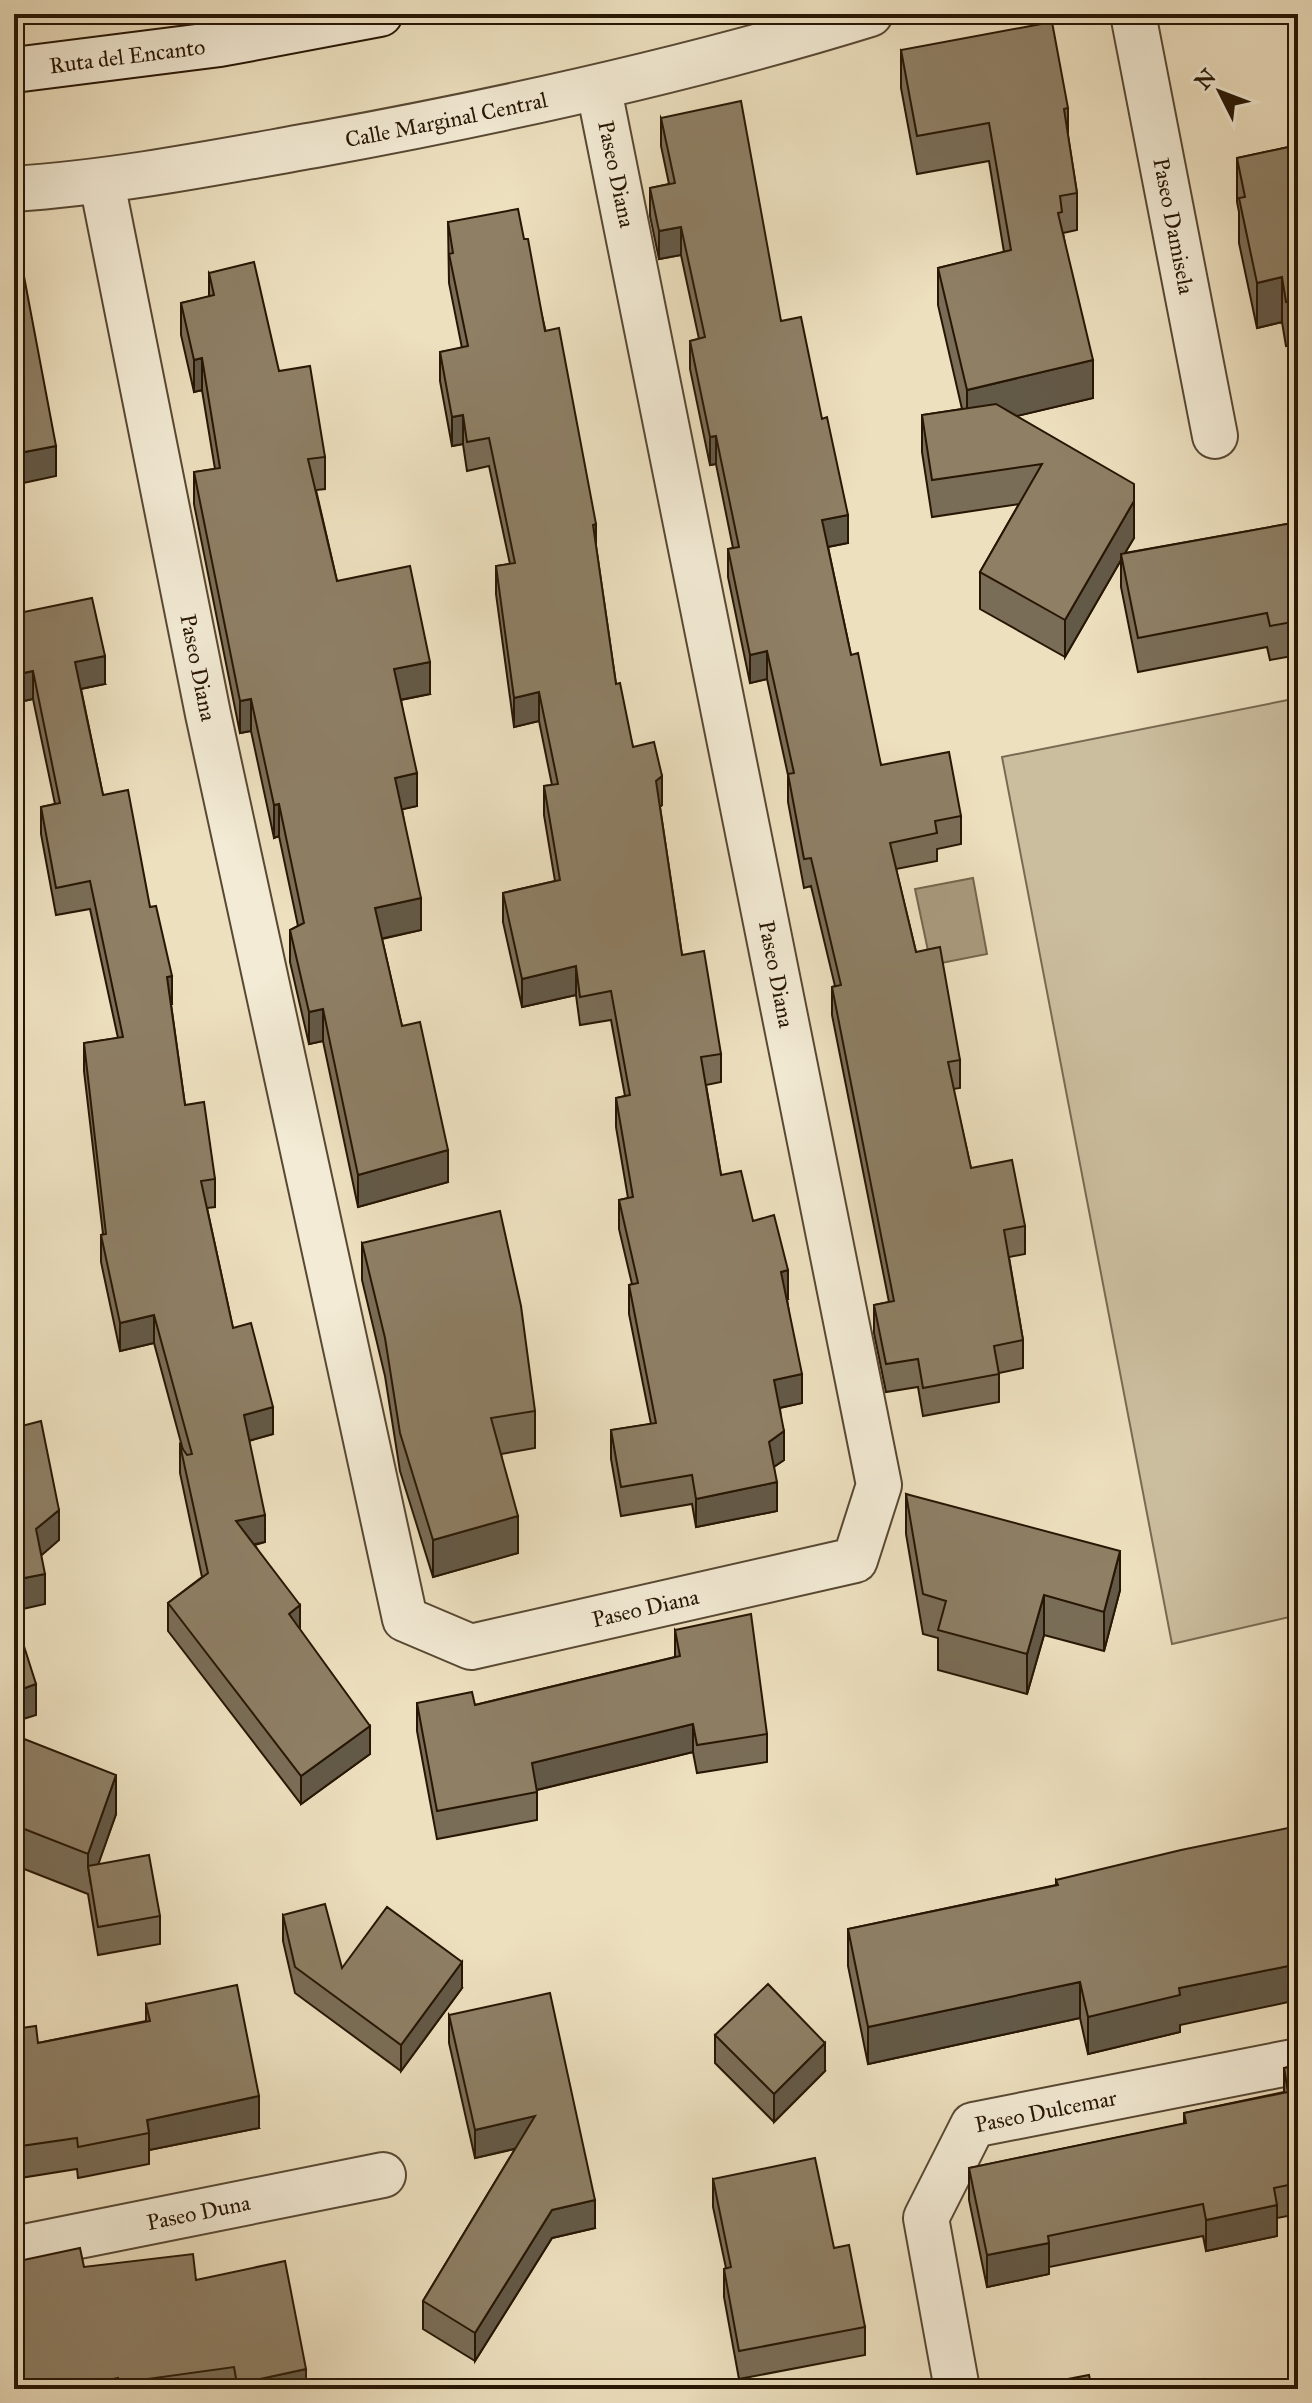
<svg xmlns="http://www.w3.org/2000/svg" width="1312" height="2403" viewBox="0 0 1312 2403" font-family="'IM FELL Great Primer',serif">
<style>
.green{fill:#cbbe9f;stroke:#796a52;stroke-width:2}
.water{fill:#aa9b7f;stroke:#76664e;stroke-width:2}
.lines{fill:none;stroke-linecap:round;stroke-linejoin:round}
.street-casing{stroke:#584833;stroke-width:48}
.secondary-casing{stroke:#271604;stroke-width:48}
.street{stroke:#f3ebd5;stroke-width:44}
.secondary{stroke:#f3ebd5;stroke-width:44}
.wall{fill:#7a6d57;stroke:#271604;stroke-width:2}
.shaded-wall{fill:#635947;stroke:#271604;stroke-width:2}
.building{fill:#8e7f65;stroke:#271604;stroke-width:2}
.labels{text-anchor:middle;stroke-width:6;stroke-linejoin:round;paint-order:stroke}
.street-label{font-size:22px;fill:#271604;stroke:#f3ebd5}
</style>
<rect width="100%" height="100%" fill="#ede0bf"/>
<filter id="stains"><feTurbulence type="fractalNoise" baseFrequency=".0025" numOctaves="4"/><feColorMatrix values="0 0 0 0 .2 0 0 0 0 .09 0 0 0 0 .02 0 0 0 .5 -.17"/></filter>
<radialGradient id="worn" r=".72"><stop offset=".6" stop-color="#630" stop-opacity="0"/><stop offset="1" stop-color="#630" stop-opacity=".3"/></radialGradient>
<path class="green" d="M 1298,698 L 1298,1615 L 1172,1644 L 1002,757 Z"/>
<path class="water" d="M 973,878 L 987,954 L 931,965 L 915,889 Z"/>
<g class="lines">
<defs>
<g id="street">
<path id="s1" d="M 1133,14 L 1215,436"/>
<path id="s2" d="M 102,183 L 208,714 L 405,1619 L 471,1647 L 855,1560 L 879,1485 L 599,90"/>
<path id="s3" d="M 14,189 C 118,182 218,162 320,144 C 506,110 689,70 870,14"/>
<path id="s4" d="M 14,2249 L 383,2175"/>
<path id="s5" d="M 957,2389 L 926,2218 L 973,2125 L 1298,2061"/>
</g>
<g id="secondary">
<path id="s6" d="M 14,70 L 220,44 L 380,14"/>
</g>
</defs>
<use href="#street" class="street-casing"/>
<use href="#secondary" class="secondary-casing"/>
<use href="#street" class="street"/>
<use href="#secondary" class="secondary"/>
</g>
<path class="wall" d="M 901,50 L 1068,108 L 1068,136 L 1077,193 L 1077,230 L 1063,233 L 1093,398 L 1016,416 L 1134,538 L 1125,553 L 1298,522 L 1298,655 L 1270,660 L 1267,647 L 1138,672 L 1121,587 L 1121,560 L 1065,657 L 980,609 L 980,572 L 1019,504 L 932,517 L 922,452 L 922,415 L 962,409 L 938,305 L 938,268 L 1004,252 L 989,161 L 917,174 L 901,88 Z
M 661,118 L 781,321 L 848,543 L 828,547 L 851,655 L 881,765 L 961,816 L 961,844 L 937,849 L 937,861 L 896,869 L 916,952 L 960,1060 L 960,1088 L 953,1089 L 971,1168 L 1025,1226 L 1025,1254 L 1009,1257 L 1023,1340 L 1023,1368 L 999,1373 L 999,1402 L 923,1416 L 918,1387 L 886,1392 L 874,1333 L 874,1305 L 889,1302 L 832,1015 L 832,987 L 835,986 L 811,886 L 804,888 L 788,802 L 788,775 L 767,679 L 750,683 L 728,577 L 728,549 L 733,548 L 716,464 L 710,465 L 690,369 L 690,341 L 699,339 L 681,255 L 659,259 L 650,216 L 650,188 L 669,184 L 661,146 Z
M 1298,145 L 1298,377 L 1292,345 L 1286,346 L 1282,322 L 1257,328 L 1239,243 L 1239,212 L 1237,202 L 1237,158 Z
M 448,222 L 524,239 L 596,546 L 616,684 L 633,747 L 662,805 L 660,807 L 682,955 L 721,1054 L 721,1082 L 706,1085 L 721,1175 L 753,1221 L 788,1299 L 787,1299 L 802,1403 L 780,1408 L 784,1460 L 774,1467 L 777,1511 L 696,1527 L 692,1504 L 621,1516 L 611,1459 L 611,1430 L 651,1424 L 629,1314 L 629,1285 L 632,1284 L 619,1229 L 619,1200 L 628,1198 L 616,1127 L 616,1098 L 625,1096 L 611,1020 L 580,1025 L 576,995 L 522,1007 L 503,922 L 503,893 L 555,881 L 544,815 L 544,786 L 552,785 L 539,721 L 514,727 L 496,594 L 496,566 L 510,564 L 489,466 L 467,471 L 463,444 L 452,446 L 440,381 L 440,352 L 462,348 L 449,283 Z
M 209,273 L 279,371 L 325,457 L 325,489 L 316,490 L 337,581 L 430,694 L 401,700 L 417,806 L 402,809 L 421,930 L 382,939 L 402,1026 L 448,1182 L 358,1207 L 323,1041 L 309,1044 L 290,962 L 290,930 L 298,926 L 279,836 L 274,838 L 251,731 L 240,733 L 194,504 L 194,472 L 215,469 L 202,390 L 194,392 L 181,335 L 181,303 L 209,297 Z
M 14,614 L 105,684 L 81,689 L 103,795 L 150,907 L 172,1004 L 171,1004 L 185,1105 L 215,1179 L 215,1207 L 207,1208 L 233,1328 L 273,1434 L 249,1441 L 265,1542 L 255,1545 L 300,1630 L 370,1754 L 301,1804 L 168,1631 L 168,1603 L 202,1577 L 180,1473 L 180,1445 L 183,1450 L 154,1343 L 120,1351 L 101,1262 L 101,1235 L 103,1234 L 84,1071 L 84,1043 L 118,1038 L 90,909 L 56,915 L 41,834 L 41,807 L 55,804 L 33,699 L 19,702 L 14,678 Z
M 362,1243 L 535,1411 L 535,1448 L 501,1454 L 518,1553 L 433,1577 L 400,1471 L 385,1376 L 362,1280 Z
M 906,1494 L 1120,1590 L 1104,1651 L 1044,1635 L 1027,1694 L 938,1670 L 938,1638 L 923,1634 L 906,1534 Z
M 675,1630 L 767,1734 L 767,1762 L 697,1773 L 693,1752 L 537,1790 L 537,1820 L 437,1839 L 417,1731 L 417,1703 L 475,1705 L 675,1657 Z
M 14,1735 L 116,1814 L 98,1864 L 160,1916 L 160,1944 L 98,1955 L 88,1894 L 14,1865 Z
M 1056,1880 L 1180,2025 L 1180,2032 L 1088,2054 L 1080,2018 L 868,2064 L 848,1966 L 848,1929 L 1056,1885 Z
M 283,1915 L 342,1968 L 462,1988 L 401,2071 L 295,1993 L 283,1941 Z
M 146,2004 L 259,2128 L 149,2150 L 149,2164 L 78,2178 L 77,2169 L 14,2179 L 14,2029 L 38,2043 L 146,2021 Z
M 449,2015 L 595,2228 L 552,2238 L 475,2361 L 423,2329 L 423,2301 L 515,2149 L 475,2158 L 449,2043 Z
M 715,2035 L 825,2071 L 774,2122 L 715,2063 Z
M 1298,2065 L 1298,2214 L 1277,2218 L 1277,2236 L 1206,2251 L 1203,2236 L 1049,2267 L 1049,2274 L 987,2287 L 969,2200 L 969,2168 L 1184,2124 L 1184,2113 L 1284,2092 L 1284,2068 Z
M 713,2179 L 834,2248 L 865,2327 L 865,2355 L 739,2379 L 724,2297 L 724,2269 L 726,2268 L 713,2207 Z
M 84,2267 L 196,2280 L 306,2389 L 14,2389 Z"/>
<path class="shaded-wall" d="M 681,227 L 681,255 L 659,259 L 659,231 Z
M 1282,277 L 1282,322 L 1257,328 L 1257,283 Z
M 202,358 L 202,390 L 194,392 L 194,360 Z
M 1093,360 L 1093,398 L 967,428 L 967,390 Z
M 463,415 L 463,444 L 452,446 L 452,417 Z
M 716,436 L 716,464 L 710,465 L 710,437 Z
M 56,446 L 56,476 L 14,485 L 14,454 Z
M 1134,501 L 1134,538 L 1122,558 L 1121,554 L 1121,560 L 1065,657 L 1065,620 Z
M 848,515 L 848,543 L 822,548 L 822,520 Z
M 596,524 L 596,553 L 593,525 Z
M 767,651 L 767,679 L 750,683 L 750,655 Z
M 105,656 L 105,684 L 75,690 L 75,662 Z
M 430,662 L 430,694 L 394,701 L 394,669 Z
M 33,671 L 33,699 L 19,702 L 19,674 Z
M 539,692 L 539,721 L 514,727 L 514,698 Z
M 251,699 L 251,731 L 240,733 L 240,701 Z
M 417,773 L 417,806 L 395,811 L 395,778 Z
M 662,776 L 662,805 L 656,809 L 656,781 Z
M 279,804 L 279,836 L 274,838 L 274,805 Z
M 421,898 L 421,930 L 375,940 L 375,908 Z
M 576,966 L 576,995 L 522,1007 L 522,979 Z
M 172,976 L 172,1004 L 167,1005 L 167,977 Z
M 323,1009 L 323,1041 L 309,1044 L 309,1012 Z
M 448,1150 L 448,1182 L 358,1207 L 358,1175 Z
M 788,1270 L 788,1299 L 781,1300 L 781,1272 Z
M 154,1315 L 154,1343 L 120,1351 L 120,1323 Z
M 802,1374 L 802,1403 L 774,1409 L 774,1380 Z
M 273,1407 L 273,1434 L 244,1442 L 244,1415 Z
M 784,1431 L 784,1460 L 769,1470 L 769,1442 Z
M 777,1482 L 777,1511 L 696,1527 L 696,1499 Z
M 59,1510 L 59,1540 L 36,1560 L 36,1529 Z
M 265,1515 L 265,1542 L 236,1548 L 236,1521 Z
M 518,1516 L 518,1553 L 433,1577 L 433,1540 Z
M 1120,1551 L 1120,1590 L 1104,1651 L 1104,1612 Z
M 45,1574 L 45,1604 L 14,1611 L 14,1580 Z
M 1044,1595 L 1044,1635 L 1027,1694 L 1027,1654 Z
M 300,1605 L 300,1633 L 289,1614 Z
M 36,1684 L 36,1715 L 14,1722 L 14,1692 Z
M 693,1724 L 693,1752 L 532,1791 L 532,1763 Z
M 370,1726 L 370,1754 L 301,1804 L 301,1776 Z
M 116,1775 L 116,1814 L 91,1885 L 88,1866 L 88,1854 Z
M 462,1962 L 462,1988 L 401,2071 L 401,2045 Z
M 1298,1964 L 1298,2000 L 1180,2025 L 1180,2032 L 1088,2054 L 1088,2017 L 1179,1988 Z
M 1080,1982 L 1080,2018 L 868,2064 L 868,2027 Z
M 825,2043 L 825,2071 L 774,2122 L 774,2094 Z
M 259,2096 L 259,2128 L 149,2150 L 149,2133 L 147,2120 Z
M 535,2116 L 535,2144 L 475,2158 L 475,2130 Z
M 595,2200 L 595,2228 L 552,2238 L 475,2361 L 475,2333 L 552,2210 Z
M 1277,2205 L 1277,2236 L 1206,2251 L 1206,2220 Z
M 1049,2243 L 1049,2274 L 987,2287 L 987,2255 Z
M 306,2369 L 306,2389 L 237,2389 L 237,2384 Z
M 118,2378 L 118,2389 L 65,2389 Z"/>
<path class="building" d="M 1052,22 L 1068,108 L 1064,109 L 1077,193 L 1060,196 L 1062,212 L 1058,213 L 1093,360 L 967,390 L 938,268 L 1011,250 L 989,123 L 917,136 L 901,50 Z
M 741,101 L 781,321 L 801,317 L 822,419 L 827,417 L 848,515 L 822,520 L 851,655 L 858,653 L 881,765 L 949,752 L 961,816 L 935,821 L 937,833 L 890,843 L 916,952 L 940,947 L 960,1060 L 948,1062 L 971,1168 L 1012,1160 L 1025,1226 L 1004,1230 L 1023,1340 L 994,1346 L 999,1374 L 923,1388 L 918,1359 L 886,1364 L 874,1305 L 894,1301 L 832,987 L 841,985 L 811,858 L 804,859 L 788,774 L 794,773 L 767,651 L 750,655 L 728,549 L 739,547 L 716,436 L 710,437 L 690,341 L 705,337 L 681,227 L 659,231 L 650,188 L 675,183 L 661,118 Z
M 1298,145 L 1298,333 L 1292,301 L 1286,302 L 1282,277 L 1257,283 L 1239,198 L 1245,197 L 1237,158 Z
M 518,209 L 524,239 L 528,239 L 545,331 L 559,328 L 596,524 L 593,525 L 616,684 L 620,683 L 633,747 L 654,742 L 662,776 L 656,781 L 682,955 L 704,951 L 721,1054 L 701,1057 L 721,1175 L 741,1171 L 753,1221 L 774,1215 L 788,1270 L 781,1272 L 802,1374 L 774,1380 L 784,1431 L 769,1442 L 777,1482 L 696,1499 L 692,1475 L 621,1487 L 611,1430 L 656,1423 L 629,1285 L 638,1283 L 619,1200 L 633,1197 L 616,1098 L 630,1095 L 611,991 L 580,997 L 576,966 L 522,979 L 503,893 L 560,880 L 544,786 L 558,784 L 539,692 L 514,698 L 496,566 L 515,563 L 489,438 L 467,442 L 463,415 L 452,417 L 440,352 L 468,346 L 449,254 L 453,253 L 448,222 Z
M 14,250 L 19,250 L 56,446 L 14,454 Z
M 254,262 L 279,371 L 310,366 L 325,457 L 308,459 L 337,581 L 410,566 L 430,662 L 394,669 L 417,773 L 395,778 L 421,898 L 375,908 L 402,1026 L 420,1022 L 448,1150 L 358,1175 L 323,1009 L 309,1012 L 290,930 L 304,923 L 279,804 L 274,805 L 251,699 L 240,701 L 194,472 L 220,468 L 202,358 L 194,360 L 181,303 L 214,295 L 209,273 Z
M 996,404 L 1134,484 L 1134,501 L 1065,620 L 980,572 L 1042,464 L 932,480 L 922,415 Z
M 1298,522 L 1298,621 L 1270,626 L 1267,613 L 1138,638 L 1121,554 Z
M 92,598 L 105,656 L 75,662 L 103,795 L 128,790 L 150,907 L 156,906 L 172,976 L 167,977 L 185,1105 L 204,1102 L 215,1179 L 201,1181 L 233,1328 L 251,1323 L 273,1407 L 244,1415 L 265,1515 L 236,1521 L 300,1605 L 289,1614 L 370,1726 L 301,1776 L 168,1603 L 208,1573 L 180,1445 L 187,1455 L 192,1454 L 154,1315 L 120,1323 L 101,1235 L 106,1234 L 84,1043 L 123,1037 L 90,881 L 56,888 L 41,807 L 60,803 L 33,671 L 19,674 L 14,651 L 14,614 Z
M 500,1211 L 521,1306 L 535,1411 L 491,1418 L 518,1516 L 433,1540 L 400,1433 L 385,1338 L 362,1243 Z
M 41,1421 L 59,1510 L 36,1529 L 45,1574 L 14,1580 L 14,1428 Z
M 906,1494 L 1120,1551 L 1104,1612 L 1044,1595 L 1027,1654 L 938,1630 L 946,1601 L 923,1594 Z
M 751,1614 L 767,1734 L 697,1745 L 693,1724 L 532,1763 L 537,1792 L 437,1811 L 417,1703 L 472,1692 L 475,1705 L 680,1656 L 675,1630 Z
M 14,1615 L 36,1684 L 14,1692 Z
M 14,1735 L 116,1775 L 88,1854 L 14,1825 Z
M 1298,1826 L 1298,1964 L 1179,1988 L 1180,1995 L 1088,2017 L 1080,1982 L 868,2027 L 848,1929 L 1058,1885 L 1056,1880 L 1181,1850 Z
M 149,1855 L 160,1916 L 98,1927 L 88,1866 Z
M 325,1904 L 342,1968 L 387,1907 L 462,1962 L 401,2045 L 295,1967 L 283,1915 Z
M 768,1984 L 825,2043 L 774,2094 L 715,2035 Z
M 237,1985 L 259,2096 L 147,2120 L 149,2133 L 78,2147 L 77,2138 L 14,2147 L 14,2029 L 36,2026 L 38,2043 L 150,2021 L 146,2004 Z
M 550,1993 L 595,2200 L 552,2210 L 475,2333 L 423,2301 L 535,2116 L 475,2130 L 449,2015 Z
M 1298,2065 L 1298,2183 L 1274,2188 L 1277,2205 L 1206,2220 L 1203,2204 L 1048,2236 L 1049,2243 L 987,2255 L 969,2168 L 1186,2123 L 1184,2113 L 1288,2092 L 1284,2068 Z
M 815,2158 L 834,2248 L 849,2245 L 865,2327 L 739,2351 L 724,2269 L 731,2267 L 713,2179 Z
M 80,2248 L 84,2267 L 193,2254 L 196,2280 L 285,2261 L 306,2369 L 237,2384 L 234,2367 L 119,2383 L 118,2378 L 65,2389 L 14,2389 L 14,2262 Z
M 1089,2375 L 1092,2389 L 1016,2389 Z
M 1204,2379 L 1206,2389 L 1157,2389 Z
M 1298,2380 L 1298,2389 L 1256,2389 Z"/>
<g class="labels">
<g class="street-label">
<text dy="8" stroke="none"><textPath href="#s6" startOffset="114">Ruta del Encanto</textPath></text>
<text dy="8" stroke="none"><textPath href="#s3" startOffset="438">Calle Marginal Central</textPath></text>
<text transform="translate(617 174) rotate(78)" y="8">Paseo Diana</text>
<text dy="8" stroke="none"><textPath href="#s1" startOffset="216">Paseo Damisela</textPath></text>
<text dy="8" stroke="none"><textPath href="#s2" startOffset="494">Paseo Diana</textPath></text>
<text transform="translate(777 974) rotate(79)" y="8">Paseo Diana</text>
<text dy="8" stroke="none"><textPath href="#s2" startOffset="1718">Paseo Diana</textPath></text>
<text dy="8" stroke="none"><textPath href="#s5" startOffset="352">Paseo Dulcemar</textPath></text>
<text dy="8" stroke="none"><textPath href="#s4" startOffset="188">Paseo Duna</textPath></text>
</g>
</g>
<rect width="1312" height="2403" fill="none" stroke="#ede0bf" stroke-width="48"/>
<rect x="16" y="16" width="1280" height="2371" fill="none" stroke="#271604" stroke-width="4"/>
<rect x="24" y="24" width="1264" height="2355" fill="none" stroke="#271604" stroke-width="2"/>
<g transform="translate(1220 92) rotate(312)" stroke="#f3ebd5" stroke-width="6" paint-order="stroke">
<path d="M0-6L14 30L0 20L-14 30Z" fill="#271604"/>
<text y="-12" font-size="22" font-weight="bold" text-anchor="middle" fill="#271604">N</text>
</g>
<rect width="100%" height="100%" filter="url(#stains)"/>
<rect width="100%" height="100%" fill="url(#worn)"/>
</svg>
